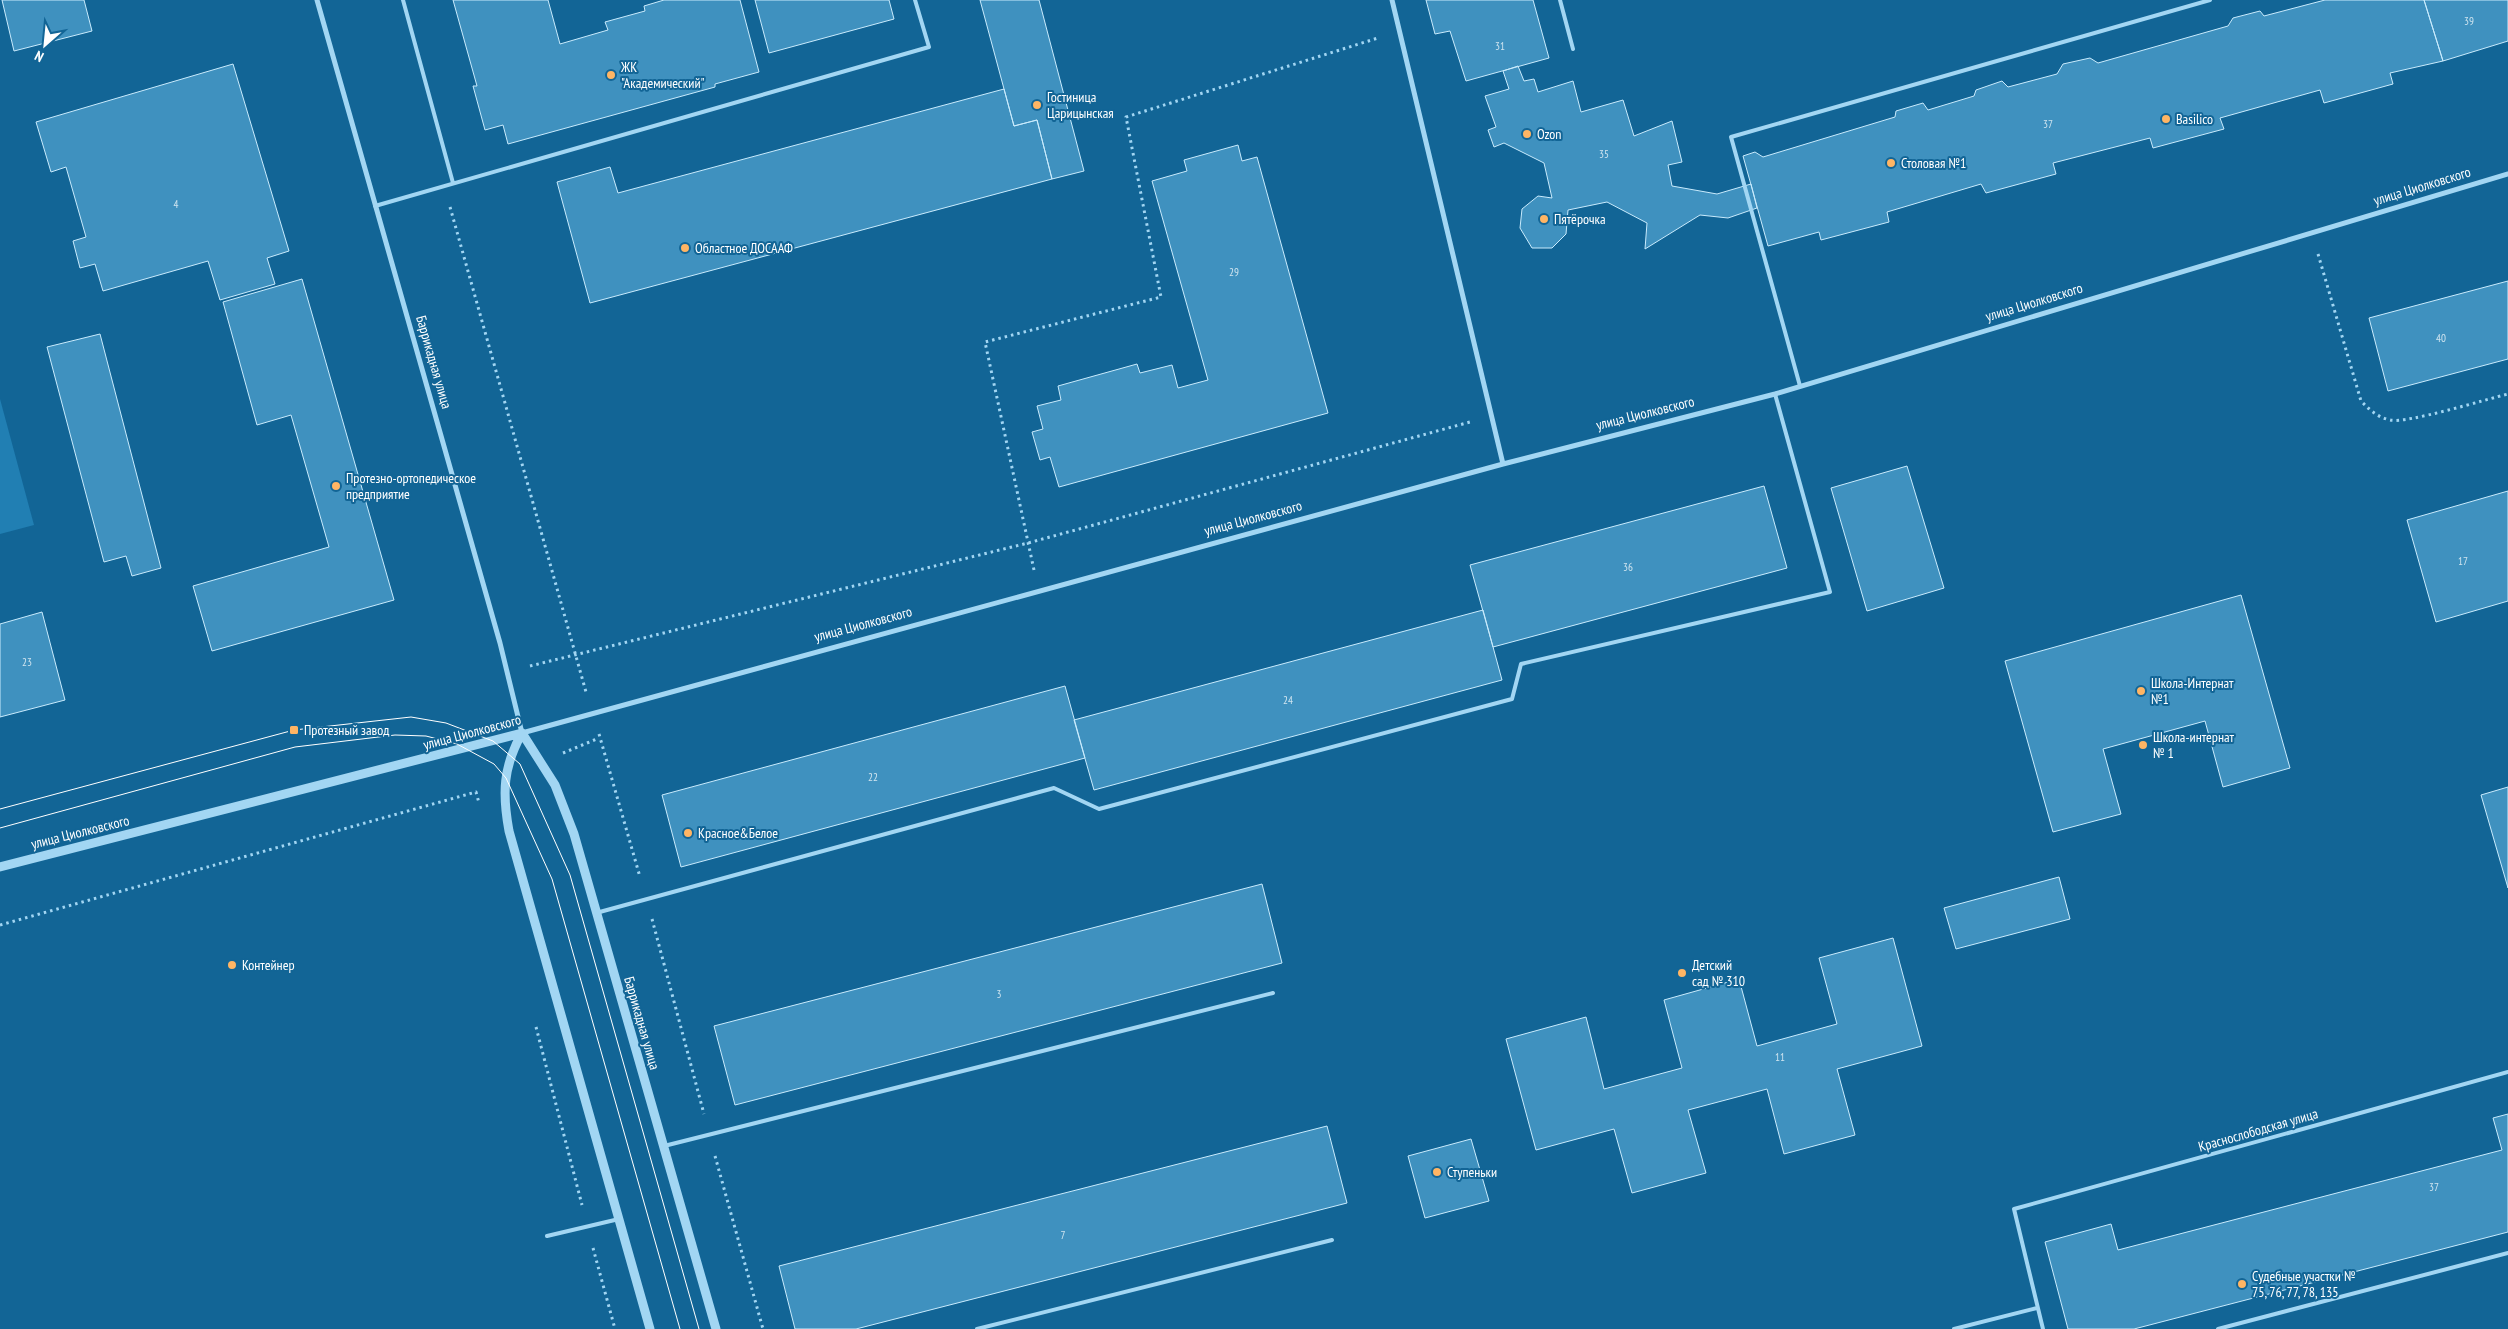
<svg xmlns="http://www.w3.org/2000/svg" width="2508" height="1329" viewBox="0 0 2508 1329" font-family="'PT Sans Narrow',sans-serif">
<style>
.green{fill:#217fb3}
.building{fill:#3f91bf;stroke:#c9ebfd}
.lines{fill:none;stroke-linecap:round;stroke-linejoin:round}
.path{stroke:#a2d6f3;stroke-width:3;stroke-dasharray:2.5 4;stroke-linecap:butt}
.service{stroke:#a2d6f3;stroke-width:4}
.minor{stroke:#a2d6f3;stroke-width:5}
.tertiary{stroke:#a2d6f3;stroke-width:9}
.tram{stroke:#fff;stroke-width:1}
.poi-dot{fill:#ffb564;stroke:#126596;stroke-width:2}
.labels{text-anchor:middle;stroke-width:4;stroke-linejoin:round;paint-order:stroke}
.number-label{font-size:11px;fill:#cfe4ef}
.poi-label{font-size:14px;fill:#fff;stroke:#126596;text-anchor:start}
.street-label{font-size:14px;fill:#fff;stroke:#126596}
</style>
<rect width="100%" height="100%" fill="#126596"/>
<path class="green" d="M 0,399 L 34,525 L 0,534 Z"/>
<path class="building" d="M 2,0 L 84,0 L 92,31 L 14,51 Z
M 453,0 L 548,0 L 560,44 L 608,30 L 605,22 L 645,11 L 644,6 L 664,0 L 740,0 L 759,72 L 715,84 L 715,87 L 508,144 L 503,125 L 485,130 L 473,86 L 477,86 Z
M 755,0 L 889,0 L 894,19 L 769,53 Z
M 980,0 L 1039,0 L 1084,171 L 1052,179 L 1037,120 L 1014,126 Z
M 1426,0 L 1533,0 L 1549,58 L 1466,81 L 1450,31 L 1435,34 Z
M 2325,0 L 2424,0 L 2443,61 L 2390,73 L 2393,84 L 2324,103 L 2320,90 L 2220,118 L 2224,129 L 2153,148 L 2150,138 L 2053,163 L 2056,174 L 1986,193 L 1981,184 L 1887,212 L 1889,222 L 1821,240 L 1819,232 L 1768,246 L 1743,156 L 1755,152 L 1763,157 L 1895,117 L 1896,111 L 1923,103 L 1928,110 L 1974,96 L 1976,90 L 2002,81 L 2008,87 L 2057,74 L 2063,64 L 2090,58 L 2098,63 L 2228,26 L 2233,18 L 2260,11 L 2264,16 Z
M 2424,0 L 2508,0 L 2508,41 L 2443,61 Z
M 233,64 L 289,251 L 267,258 L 275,284 L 220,300 L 208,261 L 103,291 L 95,264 L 80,268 L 73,241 L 86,237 L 66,167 L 51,172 L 36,122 Z
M 1518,66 L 1524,81 L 1534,79 L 1538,92 L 1573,81 L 1581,112 L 1623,100 L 1634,136 L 1672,121 L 1682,162 L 1668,165 L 1672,186 L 1717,194 L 1751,184 L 1757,208 L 1728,218 L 1700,215 L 1645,249 L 1647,223 L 1607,202 L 1568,210 L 1566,234 L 1552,248 L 1532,248 L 1520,228 L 1522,209 L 1538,196 L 1552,198 L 1544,163 L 1504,143 L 1494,147 L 1488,130 L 1496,127 L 1485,96 L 1509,89 L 1503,71 Z
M 1004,89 L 1014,126 L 1037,120 L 1052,179 L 590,303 L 557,182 L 610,167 L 618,193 Z
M 1238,145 L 1242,161 L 1257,157 L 1328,413 L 1059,487 L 1050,457 L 1040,460 L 1032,432 L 1043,429 L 1037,406 L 1061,400 L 1058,386 L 1137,364 L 1140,373 L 1172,365 L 1178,388 L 1208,380 L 1152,181 L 1187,171 L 1184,160 Z
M 302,279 L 394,600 L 212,651 L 193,586 L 329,547 L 291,415 L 257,425 L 223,302 Z
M 2508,281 L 2508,359 L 2388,391 L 2369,318 Z
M 100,334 L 161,568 L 132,576 L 126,556 L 104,562 L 47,347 Z
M 1907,466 L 1944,588 L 1867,611 L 1831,488 Z
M 1764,486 L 1787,568 L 1493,647 L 1470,565 Z
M 2508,491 L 2508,601 L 2436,622 L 2407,520 Z
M 2241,595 L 2290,768 L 2223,787 L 2205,721 L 2103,749 L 2121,814 L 2053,832 L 2005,661 Z
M 1483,610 L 1502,680 L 1094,790 L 1074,720 Z
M 42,612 L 65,700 L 0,717 L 0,624 Z
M 1065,686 L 1085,758 L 681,867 L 662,795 Z
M 2508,787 L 2508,888 L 2481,795 Z
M 2059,877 L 2070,919 L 1956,949 L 1944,908 Z
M 1262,884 L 1282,963 L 735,1105 L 714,1026 Z
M 1893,938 L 1922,1046 L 1837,1069 L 1855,1135 L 1784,1154 L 1767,1089 L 1688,1110 L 1706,1173 L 1632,1193 L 1614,1129 L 1536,1150 L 1506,1039 L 1586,1017 L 1604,1089 L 1682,1068 L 1664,1000 L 1739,979 L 1757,1046 L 1837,1024 L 1819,958 Z
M 2508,1114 L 2508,1232 L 2134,1329 L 2068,1329 L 2045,1242 L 2111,1224 L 2118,1250 L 2502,1150 L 2493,1118 Z
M 1327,1126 L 1347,1203 L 856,1329 L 795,1329 L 779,1266 Z
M 1471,1139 L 1489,1201 L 1425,1218 L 1408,1156 Z"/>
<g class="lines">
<path class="path" d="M 450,207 L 586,692
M 2318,254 L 2361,401 C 2370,410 2377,417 2390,420 C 2406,424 2487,399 2508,394
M 1034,570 L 985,342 L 1161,297 L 1126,117 L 1378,38
M 530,666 L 1028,543 L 1470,422
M 599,734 L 640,877
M 563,753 L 599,738
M 652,919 L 704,1114
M 0,925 L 476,792 L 479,803
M 536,1027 L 582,1205
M 715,1156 L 763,1329
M 593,1248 L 615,1329"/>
<path class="service" d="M 403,0 L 453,183
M 1560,0 L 1573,49
M 375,206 L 929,47 L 915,0
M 1800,386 L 1731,137 L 2210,0
M 596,913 L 1054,788 L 1099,809 L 1512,699 L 1521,664 L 1830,592 L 1775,394
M 664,1146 L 1273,993
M 547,1236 L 619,1219
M 977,1329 L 1332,1240
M 1954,1329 L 2037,1308
M 2043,1329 L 2014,1209 L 2508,1072
M 2218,1329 L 2508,1253"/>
<path class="minor" d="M 317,0 L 500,643 L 522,733 L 1503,464 L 1775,394 L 2508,174
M 1392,0 L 1503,464"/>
<path class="tertiary" d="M 522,733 L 555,785 L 574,834 L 716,1329
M 522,733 C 503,767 502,793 509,831 L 650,1329
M 0,867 L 522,733"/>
<path class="tram" d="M 0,809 L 294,730 L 411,717 L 446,723 L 493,741 L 520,764 L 570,875 L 699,1329
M 0,828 L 295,747 L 395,735 L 426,736 L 457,744 L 494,764 L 506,778 L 552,879 L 680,1329"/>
</g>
<g class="poi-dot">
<circle cx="611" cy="75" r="5"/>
<circle cx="1037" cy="105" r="5"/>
<circle cx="2166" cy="119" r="5"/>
<circle cx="1527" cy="134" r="5"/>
<circle cx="1891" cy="163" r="5"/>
<circle cx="1544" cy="219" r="5"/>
<circle cx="685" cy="248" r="5"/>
<circle cx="336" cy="486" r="5"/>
<circle cx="2141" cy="691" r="5"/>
<rect x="289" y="725" width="10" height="10" rx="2.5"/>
<circle cx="2143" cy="745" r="5"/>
<circle cx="688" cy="833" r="5"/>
<circle cx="232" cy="965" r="5"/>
<circle cx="1682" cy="973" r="5"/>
<circle cx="1437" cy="1172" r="5"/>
<circle cx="2242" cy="1284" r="5"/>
</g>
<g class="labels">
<g class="number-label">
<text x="2469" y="25">39</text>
<text x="1500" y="50">31</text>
<text x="2048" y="128">37</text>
<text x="1604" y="158">35</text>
<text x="176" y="208">4</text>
<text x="1234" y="276">29</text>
<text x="2441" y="342">40</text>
<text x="2463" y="565">17</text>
<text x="1628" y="571">36</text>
<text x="27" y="666">23</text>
<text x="1288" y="704">24</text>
<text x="873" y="781">22</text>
<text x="999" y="998">3</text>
<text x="1780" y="1061">11</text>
<text x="2434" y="1191">37</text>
<text x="1063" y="1239">7</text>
</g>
<g class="poi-label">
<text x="621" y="72">ЖК<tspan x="621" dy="16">"Академический"</tspan></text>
<text x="1047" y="102">Гостиница<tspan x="1047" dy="16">Царицынская</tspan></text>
<text x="2176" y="124">Basilico</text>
<text x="1537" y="139">Ozon</text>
<text x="1901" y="168">Столовая №1</text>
<text x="1554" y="224">Пятёрочка</text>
<text x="695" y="253">Областное ДОСААФ</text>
<text x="346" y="483">Протезно-ортопедическое<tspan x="346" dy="16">предприятие</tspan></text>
<text x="2151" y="688">Школа-Интернат<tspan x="2151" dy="16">№1</tspan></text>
<text x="304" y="735">Протезный завод</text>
<text x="2153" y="742">Школа-интернат<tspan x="2153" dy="16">№ 1</tspan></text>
<text x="698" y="838">Красное&amp;Белое</text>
<text x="242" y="970">Контейнер</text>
<text x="1692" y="970">Детский<tspan x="1692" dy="16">сад № 310</tspan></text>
<text x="1447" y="1177">Ступеньки</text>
<text x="2252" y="1281">Судебные участки №<tspan x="2252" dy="16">75, 76, 77, 78, 135</tspan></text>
</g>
<g class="street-label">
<text transform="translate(2422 186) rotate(-17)" y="5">улица Циолковского</text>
<text transform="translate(2034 302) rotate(-17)" y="5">улица Циолковского</text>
<text transform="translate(434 362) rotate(74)" y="5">Баррикадная улица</text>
<text transform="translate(1645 413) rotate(-14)" y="5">улица Циолковского</text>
<text transform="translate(1253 518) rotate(-15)" y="5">улица Циолковского</text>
<text transform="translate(863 624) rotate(-15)" y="5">улица Циолковского</text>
<text transform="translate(472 732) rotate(-15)" y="5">улица Циолковского</text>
<text transform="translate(80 832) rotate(-14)" y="5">улица Циолковского</text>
<text transform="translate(642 1023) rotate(74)" y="5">Баррикадная улица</text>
<text transform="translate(2258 1130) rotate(-16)" y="5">Краснослободская улица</text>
</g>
</g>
<g transform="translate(45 45) rotate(207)" stroke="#126596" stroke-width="4" paint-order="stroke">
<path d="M0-4L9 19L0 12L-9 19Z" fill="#ffffff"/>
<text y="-8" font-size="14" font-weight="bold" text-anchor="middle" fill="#ffffff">N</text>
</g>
</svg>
